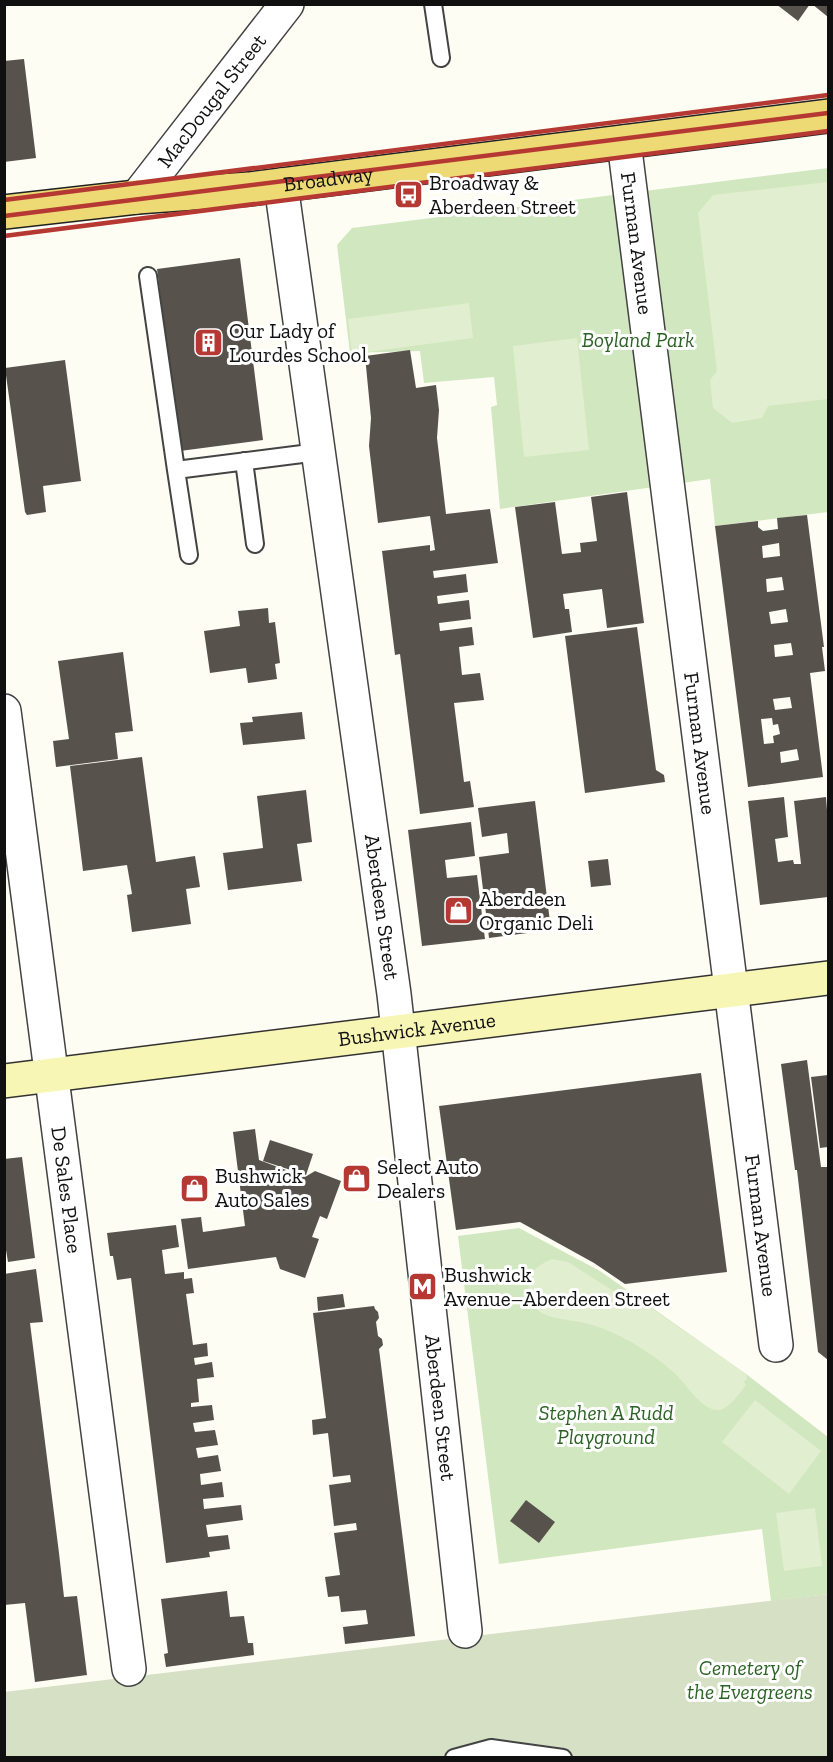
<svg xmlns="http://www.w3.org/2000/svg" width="833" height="1762" viewBox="0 0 833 1762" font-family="'Zilla Slab',serif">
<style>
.green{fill:#d0e7bf}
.cemetery{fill:#d5e0c5}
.pitch{fill:#e2eed0}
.building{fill:#58524d;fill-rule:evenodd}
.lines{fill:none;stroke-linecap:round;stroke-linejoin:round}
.lane-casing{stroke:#434343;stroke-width:20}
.street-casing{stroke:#434343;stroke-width:36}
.secondary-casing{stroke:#323232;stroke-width:36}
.primary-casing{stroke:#212121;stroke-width:36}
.lane{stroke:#fff;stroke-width:16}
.street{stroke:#fff;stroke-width:33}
.secondary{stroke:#f8f6b5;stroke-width:33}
.primary{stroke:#edda75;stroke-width:33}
.rail{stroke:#b53833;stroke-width:4.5}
.labels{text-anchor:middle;stroke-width:6;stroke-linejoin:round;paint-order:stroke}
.street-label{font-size:21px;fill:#101010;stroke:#fff}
.poi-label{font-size:21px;fill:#101010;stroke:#fff;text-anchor:start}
.park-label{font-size:21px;font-style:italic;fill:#2c6325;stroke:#fff}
</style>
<rect width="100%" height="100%" fill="#fefdf4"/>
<path class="green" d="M 828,168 L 828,512 L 715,526 L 710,479 L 500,509 L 491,407 L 497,405 L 494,377 L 424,383 L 420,351 L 350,353 L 337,245 L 352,228 Z
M 519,1228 L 600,1271 L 746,1374 L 828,1437 L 828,1594 L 771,1601 L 762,1529 L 499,1564 L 458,1236 Z"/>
<path class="cemetery" d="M 828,1594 L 828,1757 L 5,1757 L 4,1692 Z"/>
<path class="pitch" d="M 828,182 L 828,399 L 768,406 L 762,418 L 732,423 L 713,408 L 710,380 L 717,371 L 698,213 L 713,195 Z
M 469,303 L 473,338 L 352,354 L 348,319 Z
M 577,338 L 589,450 L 524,457 L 513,346 Z
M 552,1259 L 568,1262 L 621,1296 L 631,1294 L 746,1374 L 747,1379 L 744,1382 L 746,1385 C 739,1393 728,1412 716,1410 C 698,1407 686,1382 672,1371 C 662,1362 651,1354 639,1347 C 625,1337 605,1329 589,1324 C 566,1317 524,1322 529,1284 C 531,1270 540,1264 552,1259 Z
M 755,1400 L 821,1451 L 789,1494 L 722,1442 Z
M 815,1508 L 822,1566 L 784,1571 L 776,1513 Z"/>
<path class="building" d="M 776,4 L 810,4 L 798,21 Z
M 812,4 L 828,4 L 828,17 Z
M 24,59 L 36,158 L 4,162 L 4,61 Z
M 240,258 L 263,440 L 180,451 L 157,269 Z
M 410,350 L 416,388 L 436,385 L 439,410 L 437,438 L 446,514 L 490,509 L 498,563 L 433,571 L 434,578 L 466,574 L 468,592 L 437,596 L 438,604 L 469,600 L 471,619 L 439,623 L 440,631 L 472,627 L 474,645 L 459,647 L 462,675 L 480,673 L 484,700 L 454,703 L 464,782 L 470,781 L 474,807 L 420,814 L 400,654 L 395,655 L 382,551 L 430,545 L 430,551 L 435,550 L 430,516 L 378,523 L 369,446 L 371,418 L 365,356 Z
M 65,360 L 81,481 L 43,486 L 46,512 L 27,515 L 25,512 L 5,368 Z
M 627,492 L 644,623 L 607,628 L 602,589 L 563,594 L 565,609 L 569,609 L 572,632 L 533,638 L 515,507 L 555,502 L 562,554 L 581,552 L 580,543 L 597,541 L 591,497 Z
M 807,515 L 824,647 L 822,647 L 825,671 L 810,673 L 823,777 L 748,787 L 715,526 L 758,521 L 758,527 L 763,531 L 778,529 L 777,518 ZM 779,543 L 780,556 L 763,558 L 762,546 ZM 782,577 L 784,590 L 767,592 L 766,579 ZM 786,609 L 788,622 L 771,624 L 769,612 ZM 791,643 L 793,655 L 775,657 L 774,645 ZM 790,697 L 792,708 L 775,710 L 773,699 ZM 772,718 L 773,725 L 778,724 L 780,734 L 773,736 L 774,743 L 764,744 L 761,719 ZM 797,749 L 799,760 L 781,763 L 780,752 Z
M 268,608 L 269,623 L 275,622 L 280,663 L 275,664 L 277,679 L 248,683 L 246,668 L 210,673 L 204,631 L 240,626 L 238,611 Z
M 637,627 L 656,770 L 664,775 L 665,782 L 585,793 L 565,636 Z
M 123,652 L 133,731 L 115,733 L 118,759 L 56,767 L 53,741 L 69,739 L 58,661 Z
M 302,712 L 305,739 L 243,745 L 240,723 L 253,722 L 252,717 Z
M 142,757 L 156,862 L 195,856 L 200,887 L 186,889 L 191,924 L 132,932 L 127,895 L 132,894 L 127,865 L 83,871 L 70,766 Z
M 306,790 L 312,842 L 297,844 L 302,881 L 228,890 L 223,853 L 263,848 L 257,796 Z
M 784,797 L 788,837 L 775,839 L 778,862 L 793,860 L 794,864 L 801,864 L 794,801 L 826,797 L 828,823 L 828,897 L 760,905 L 748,801 Z
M 535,801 L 551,930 L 489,938 L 479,857 L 509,853 L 507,833 L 482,837 L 478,808 Z
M 471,822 L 475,856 L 445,860 L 447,878 L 477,875 L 485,939 L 422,946 L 408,830 Z
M 608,859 L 611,885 L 591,887 L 588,861 Z
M 807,1060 L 821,1167 L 828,1167 L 828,1360 L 818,1352 L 797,1170 L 795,1170 L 781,1064 Z
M 701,1073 L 727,1272 L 625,1284 L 594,1263 L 520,1222 L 456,1230 L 439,1106 Z
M 828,1075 L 828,1147 L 820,1148 L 811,1077 Z
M 255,1129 L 259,1160 L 305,1177 L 315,1171 L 341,1181 L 327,1219 L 320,1216 L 312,1237 L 319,1239 L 305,1278 L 280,1269 L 276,1257 L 188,1269 L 181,1219 L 201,1217 L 203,1232 L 245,1226 L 233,1132 Z
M 270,1140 L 313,1154 L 306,1175 L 263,1161 Z
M 22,1157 L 35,1258 L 8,1262 L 4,1238 L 4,1159 Z
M 176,1225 L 179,1247 L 162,1250 L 165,1274 L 184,1272 L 184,1279 L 192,1278 L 194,1293 L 186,1294 L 193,1345 L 207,1343 L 208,1356 L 194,1358 L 195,1365 L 212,1362 L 214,1377 L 197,1379 L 199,1402 L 191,1403 L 191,1407 L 212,1405 L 214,1420 L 193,1423 L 194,1428 L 195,1432 L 215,1430 L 218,1445 L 196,1448 L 198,1458 L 218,1455 L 221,1471 L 200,1474 L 201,1485 L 222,1482 L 224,1497 L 203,1499 L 204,1509 L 241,1505 L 243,1520 L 206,1525 L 208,1537 L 228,1535 L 230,1549 L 209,1552 L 210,1557 L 166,1563 L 131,1278 L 117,1280 L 113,1256 L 110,1256 L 107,1233 Z
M 36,1269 L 43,1322 L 30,1323 L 59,1553 L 64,1597 L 77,1596 L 87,1675 L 35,1682 L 25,1603 L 4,1605 L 4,1274 Z
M 343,1294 L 345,1307 L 318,1311 L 317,1297 Z
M 374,1306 L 375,1309 L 378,1312 L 379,1318 L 376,1322 L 378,1336 L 382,1339 L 383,1345 L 379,1349 L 415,1636 L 345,1644 L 343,1627 L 368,1624 L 366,1610 L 341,1612 L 339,1596 L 328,1597 L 325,1577 L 340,1575 L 334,1533 L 357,1530 L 356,1523 L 334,1526 L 329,1485 L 351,1482 L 350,1475 L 333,1477 L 328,1433 L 313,1435 L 312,1420 L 326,1418 L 313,1313 Z
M 526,1500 L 555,1522 L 539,1543 L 510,1521 Z
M 227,1591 L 230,1617 L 244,1616 L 248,1643 L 253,1643 L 254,1655 L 166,1667 L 164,1654 L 168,1653 L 161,1599 Z"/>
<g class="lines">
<defs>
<path id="lane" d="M 433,4 L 441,58
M 148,276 L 176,470 L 318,452
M 244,461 L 255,544
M 176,470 L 189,555
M 454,1758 L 491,1748 L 563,1758"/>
<g id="street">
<path id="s1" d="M 624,142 L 776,1345"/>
<path id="s2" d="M 281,185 L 394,994 L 465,1631"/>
<path id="s3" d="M 137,197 L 287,4"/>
<path id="s4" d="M 4,711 L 129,1669"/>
</g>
<g id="secondary">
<path id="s5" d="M 4,1081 L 828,978"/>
</g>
<g id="primary">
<path id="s6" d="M 4,212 L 137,197 L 249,189 L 828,116"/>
</g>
</defs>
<use href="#lane" class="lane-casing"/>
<use href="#street" class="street-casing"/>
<use href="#secondary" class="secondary-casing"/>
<use href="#primary" class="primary-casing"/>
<use href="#lane" class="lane"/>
<use href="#street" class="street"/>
<use href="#secondary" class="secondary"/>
<use href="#primary" class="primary"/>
<path class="rail" d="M 4,200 L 828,95
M 4,216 L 828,113
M 4,236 L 828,131"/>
</g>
<defs>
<symbol id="bus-square" viewBox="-11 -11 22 22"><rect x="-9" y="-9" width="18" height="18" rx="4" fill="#b53833" stroke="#fff"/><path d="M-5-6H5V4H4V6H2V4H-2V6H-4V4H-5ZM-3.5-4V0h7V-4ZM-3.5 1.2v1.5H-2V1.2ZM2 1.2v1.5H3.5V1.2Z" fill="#fff"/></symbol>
<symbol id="building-square" viewBox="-11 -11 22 22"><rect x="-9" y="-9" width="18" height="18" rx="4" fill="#b53833" stroke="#fff"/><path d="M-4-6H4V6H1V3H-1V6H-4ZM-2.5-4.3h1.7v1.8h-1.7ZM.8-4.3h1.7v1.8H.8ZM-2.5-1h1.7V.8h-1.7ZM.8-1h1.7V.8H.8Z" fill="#fff"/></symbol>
<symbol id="shop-square" viewBox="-11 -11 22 22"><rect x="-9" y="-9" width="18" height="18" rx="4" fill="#b53833" stroke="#fff"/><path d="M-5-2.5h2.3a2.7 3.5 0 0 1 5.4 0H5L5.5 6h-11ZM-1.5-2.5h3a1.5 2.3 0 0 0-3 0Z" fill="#fff"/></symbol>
<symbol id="metro-square" viewBox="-11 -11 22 22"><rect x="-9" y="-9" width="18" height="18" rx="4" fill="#b53833" stroke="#fff"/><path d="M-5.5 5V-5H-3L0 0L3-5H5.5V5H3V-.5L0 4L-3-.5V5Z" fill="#fff"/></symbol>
</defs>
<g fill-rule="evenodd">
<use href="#bus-square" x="392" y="178" width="33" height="33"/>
<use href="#building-square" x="192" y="326" width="33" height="33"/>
<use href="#shop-square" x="442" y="894" width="33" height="33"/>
<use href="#shop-square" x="340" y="1162" width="33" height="33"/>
<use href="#shop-square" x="178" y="1172" width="33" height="33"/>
<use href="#metro-square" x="406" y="1270" width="33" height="33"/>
</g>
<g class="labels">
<g class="street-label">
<text dy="7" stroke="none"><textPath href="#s3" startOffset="122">MacDougal Street</textPath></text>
<text dy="7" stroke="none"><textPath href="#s6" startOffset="326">Broadway</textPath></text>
<text dy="7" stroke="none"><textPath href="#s1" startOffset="102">Furman Avenue</textPath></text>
<text dy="7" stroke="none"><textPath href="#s1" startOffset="606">Furman Avenue</textPath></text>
<text dy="7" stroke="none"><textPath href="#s2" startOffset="729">Aberdeen Street</textPath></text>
<text dy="7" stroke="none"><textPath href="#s5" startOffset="416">Bushwick Avenue</textPath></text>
<text dy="7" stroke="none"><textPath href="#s4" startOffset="483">De Sales Place</textPath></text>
<text dy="7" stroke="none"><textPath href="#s1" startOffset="1092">Furman Avenue</textPath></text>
<text dy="7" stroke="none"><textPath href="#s2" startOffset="1233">Aberdeen Street</textPath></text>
</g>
<g class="poi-label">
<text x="429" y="190">Broadway &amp;<tspan x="429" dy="24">Aberdeen Street</tspan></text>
<text x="229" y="338">Our Lady of<tspan x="229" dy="24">Lourdes School</tspan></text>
<text x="479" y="906">Aberdeen<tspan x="479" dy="24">Organic Deli</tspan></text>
<text x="377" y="1174">Select Auto<tspan x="377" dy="24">Dealers</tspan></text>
<text x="215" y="1183">Bushwick<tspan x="215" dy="24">Auto Sales</tspan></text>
<text x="444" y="1282">Bushwick<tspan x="444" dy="24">Avenue–Aberdeen Street</tspan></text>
</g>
<g class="park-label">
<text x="638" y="347">Boyland Park</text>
<text x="606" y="1420">Stephen A Rudd<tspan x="606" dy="24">Playground</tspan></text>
<text x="750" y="1675">Cemetery of<tspan x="750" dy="24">the Evergreens</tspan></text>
</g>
</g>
<rect width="833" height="1762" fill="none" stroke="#101010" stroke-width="12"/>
</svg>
